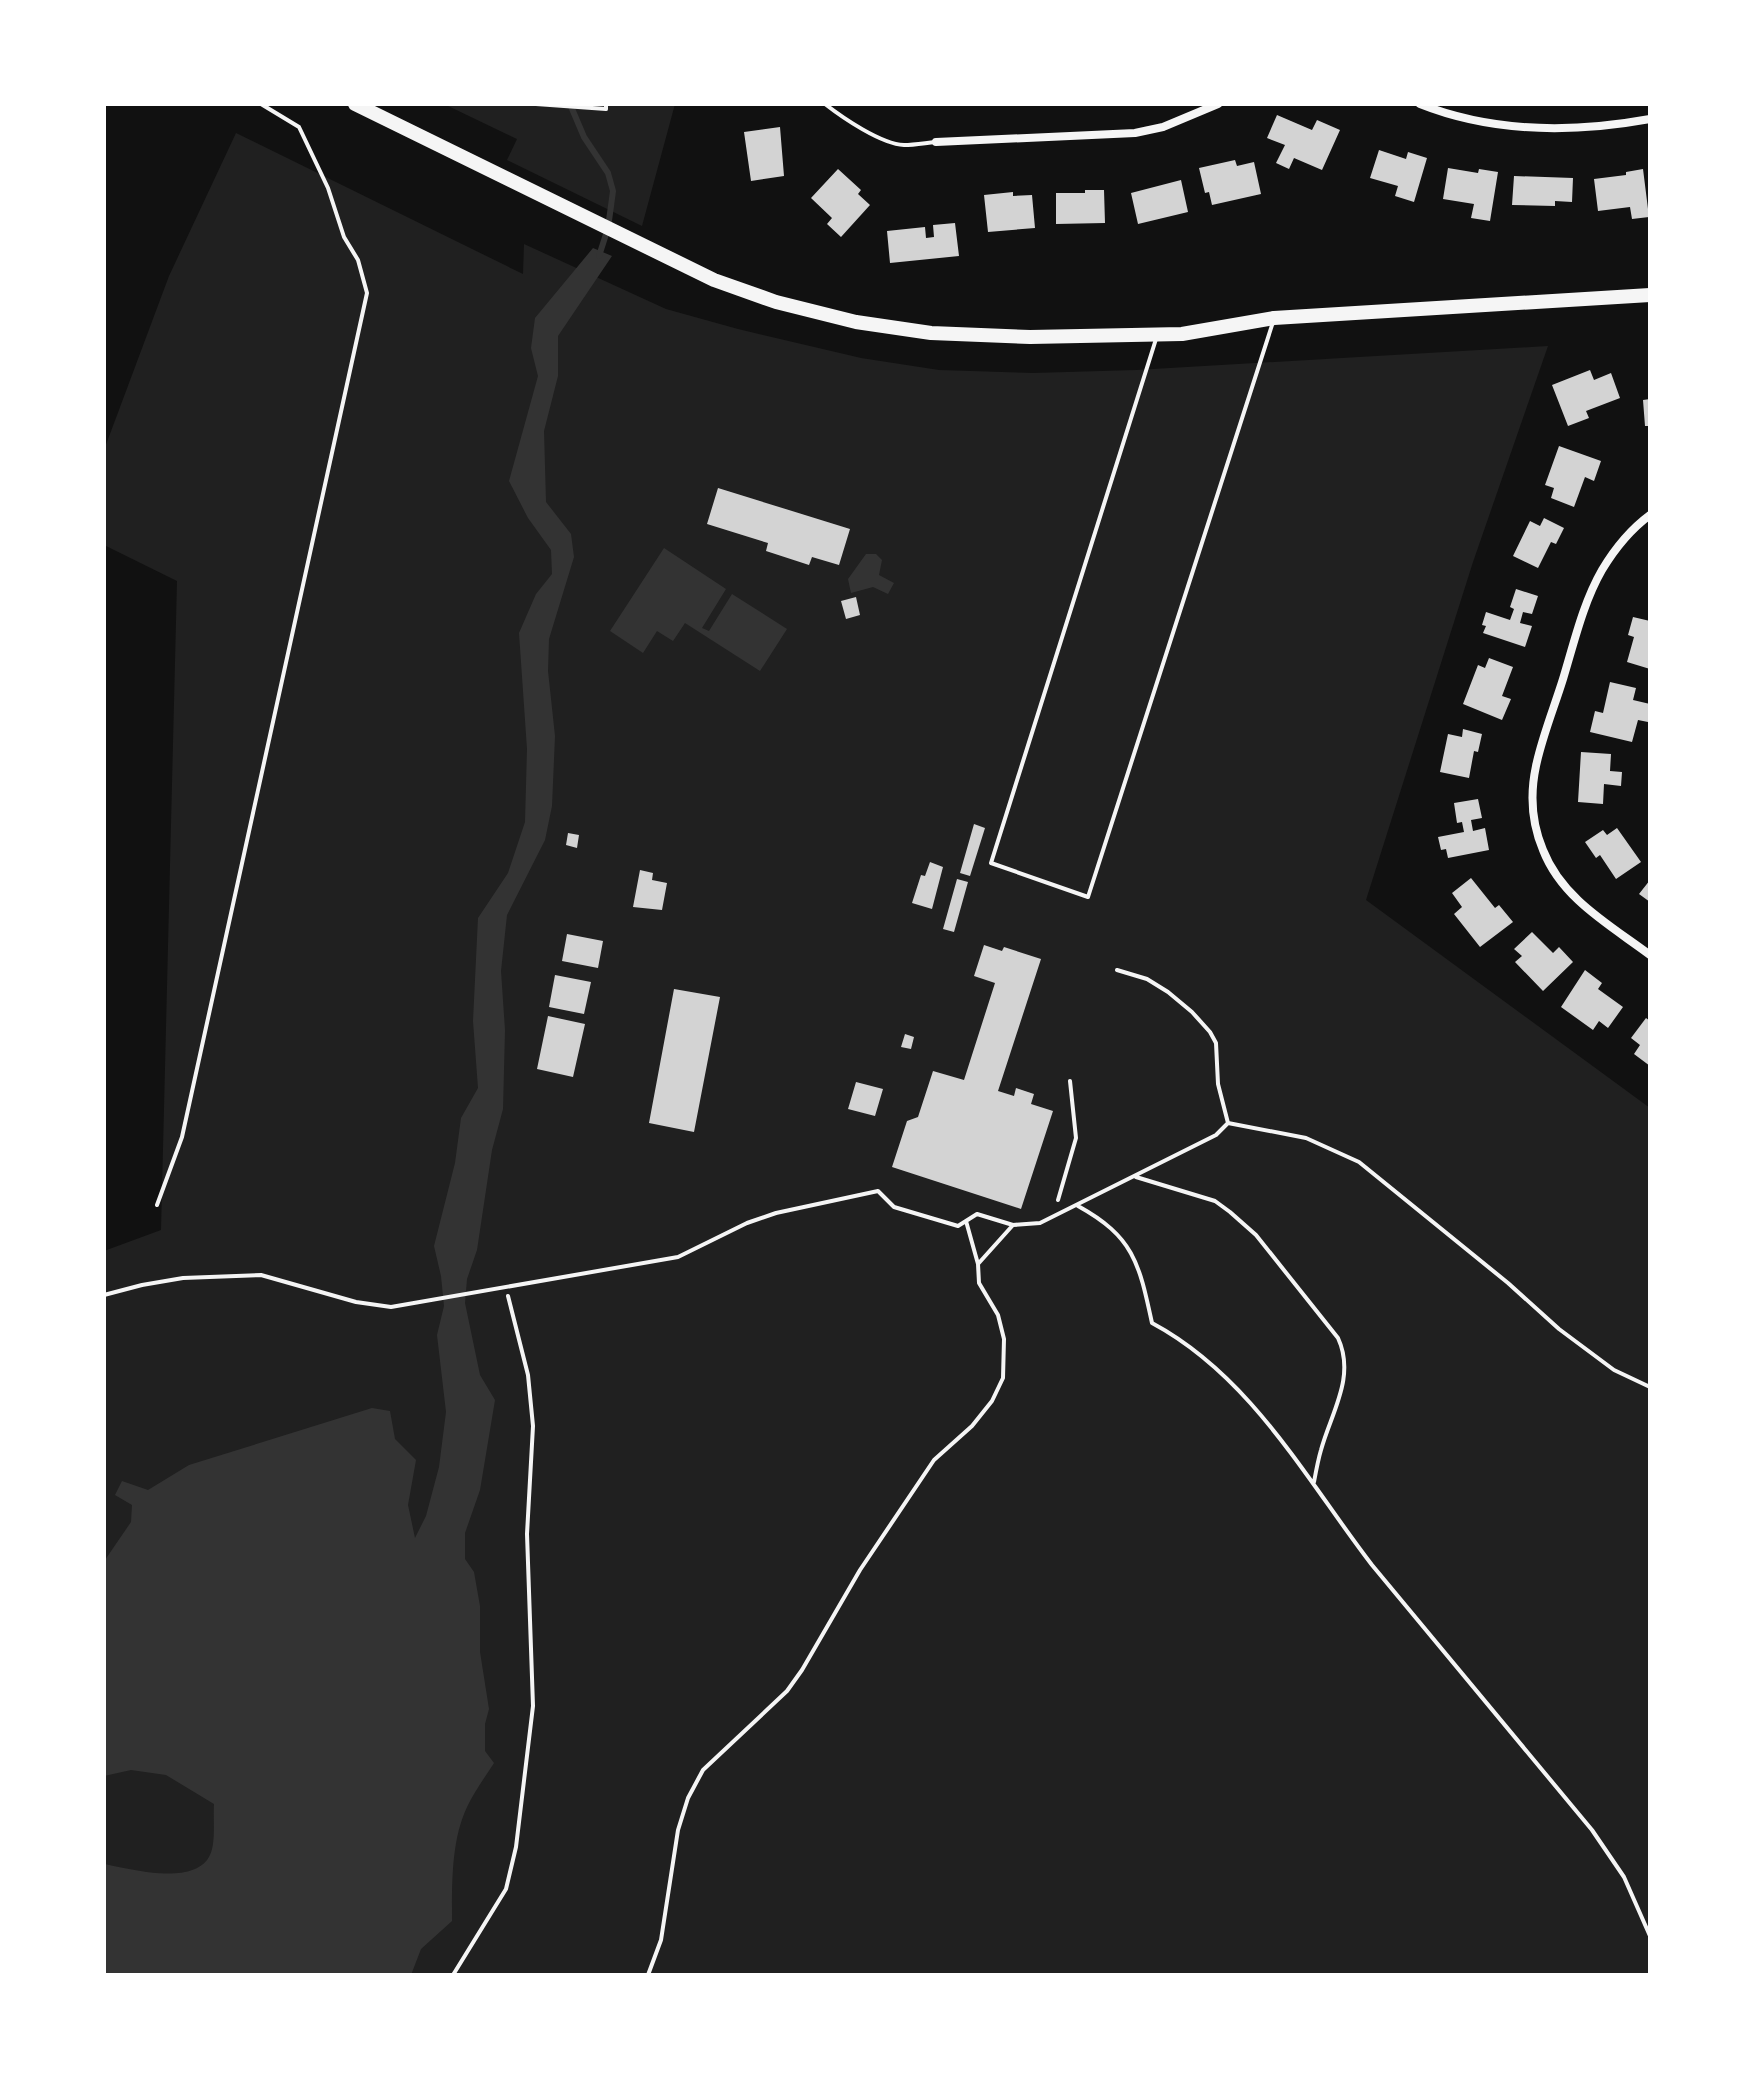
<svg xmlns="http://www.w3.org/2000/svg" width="1754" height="2079" viewBox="0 0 1754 2079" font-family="'PT Serif',serif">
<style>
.green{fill:#202020}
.water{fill:#333}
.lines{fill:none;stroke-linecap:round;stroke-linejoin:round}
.stream{stroke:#333;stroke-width:6}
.building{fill:#d3d3d3}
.path{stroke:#f5f5f5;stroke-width:4}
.service{stroke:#f5f5f5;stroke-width:4}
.minor{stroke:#f5f5f5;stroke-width:8}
.primary{stroke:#f5f5f5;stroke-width:14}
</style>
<rect width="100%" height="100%" fill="#111"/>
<path class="green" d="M 444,104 L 675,104 L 642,226 L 507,160 L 517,139 Z
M 236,133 L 523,274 L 524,244 L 666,309 L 738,329 L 861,358 L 939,370 L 1033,373 L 1136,370 L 1548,346 L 1473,562 L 1366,900 L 1650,1108 L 1650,1975 L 104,1975 L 104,1251 L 161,1230 L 177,581 L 104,545 L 104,450 L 169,276 Z"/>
<path class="water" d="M 593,248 L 612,256 L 558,336 L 558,376 L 544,431 L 546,502 L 571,534 L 574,557 L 549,639 L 548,671 L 555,736 L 552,806 L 545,840 L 507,915 L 501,971 L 505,1030 L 503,1109 L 492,1150 L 477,1250 L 467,1279 L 465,1303 L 480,1375 L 495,1400 L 480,1490 L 465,1533 L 465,1559 L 474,1572 L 480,1606 L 480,1652 L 489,1709 L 485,1724 L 485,1751 L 494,1763 C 485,1777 474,1792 467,1807 C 451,1841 452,1884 452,1921 L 421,1949 L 411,1975 L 104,1975 L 104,1864 C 131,1869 195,1887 210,1855 C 216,1842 213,1819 214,1804 L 166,1775 L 131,1770 L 104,1776 L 105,1560 L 131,1522 L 132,1505 L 115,1495 L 122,1481 L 148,1490 L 189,1465 L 372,1408 L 390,1411 L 395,1439 L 416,1460 L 408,1505 L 415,1538 L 426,1516 L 439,1467 L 446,1412 L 437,1335 L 444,1306 L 441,1276 L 434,1246 L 455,1163 L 461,1118 L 478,1088 L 473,1021 L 478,918 L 508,873 L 525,822 L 527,749 L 519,633 L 536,594 L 552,574 L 551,550 L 528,518 L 509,481 L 538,376 L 531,348 L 535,318 Z
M 664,548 L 726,589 L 702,628 L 709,631 L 732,594 L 787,629 L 760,671 L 685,623 L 673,641 L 657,631 L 643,653 L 610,631 Z
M 866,554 L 876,554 L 882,560 L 879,575 L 894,583 L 888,594 L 873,587 L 851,593 L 848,579 Z"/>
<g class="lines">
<path class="stream" d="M 570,104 L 584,137 L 608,173 L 613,191 L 608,228 L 599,256"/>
</g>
<path class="building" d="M 1277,115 L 1312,130 L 1317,120 L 1340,130 L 1322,170 L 1294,158 L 1289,169 L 1276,163 L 1285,145 L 1267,138 Z
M 780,127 L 784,176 L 751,181 L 744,132 Z
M 1379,150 L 1406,159 L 1408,152 L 1427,158 L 1414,202 L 1395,196 L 1398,186 L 1370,178 Z
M 1235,160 L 1237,166 L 1254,162 L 1261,194 L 1212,205 L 1209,192 L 1205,193 L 1199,168 Z
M 1448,168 L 1478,173 L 1479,169 L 1498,172 L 1490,221 L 1471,218 L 1474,204 L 1443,199 Z
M 838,169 L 861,190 L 858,194 L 870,205 L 841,237 L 827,224 L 832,218 L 811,198 Z
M 1643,169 L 1649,217 L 1632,219 L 1630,207 L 1598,211 L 1594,179 L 1626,175 L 1626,172 Z
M 1514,176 L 1573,178 L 1572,202 L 1555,201 L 1555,206 L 1512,205 Z
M 1181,180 L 1188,212 L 1138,224 L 1131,193 Z
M 1085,190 L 1104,190 L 1105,223 L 1056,224 L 1056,193 L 1085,193 Z
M 1013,192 L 1013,196 L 1032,195 L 1035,228 L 988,232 L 984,195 Z
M 955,223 L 959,256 L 890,263 L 887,231 L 925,227 L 926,238 L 934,237 L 933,225 Z
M 1590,370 L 1594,380 L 1611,373 L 1620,398 L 1586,411 L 1589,418 L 1568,426 L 1552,385 Z
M 1650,399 L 1650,426 L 1645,426 L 1643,400 Z
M 1559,446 L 1601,461 L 1594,481 L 1585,477 L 1574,507 L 1551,498 L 1554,488 L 1545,485 Z
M 718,488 L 850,529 L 839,565 L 812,557 L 809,565 L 766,551 L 768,543 L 707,524 Z
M 1544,518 L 1564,528 L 1556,544 L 1551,542 L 1538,568 L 1513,556 L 1530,521 L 1540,526 Z
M 1516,589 L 1538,596 L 1532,614 L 1523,612 L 1520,623 L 1532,626 L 1525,647 L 1483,633 L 1486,626 L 1482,625 L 1486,612 L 1510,620 L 1514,609 L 1510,607 Z
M 856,597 L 860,615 L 846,619 L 841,601 Z
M 1633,617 L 1650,621 L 1650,669 L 1627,662 L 1634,637 L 1628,635 Z
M 1489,658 L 1513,667 L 1502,696 L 1511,699 L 1502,720 L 1463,704 L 1478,665 L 1485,668 Z
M 1610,682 L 1636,688 L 1633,700 L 1650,704 L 1648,722 L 1638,720 L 1632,742 L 1590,732 L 1595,711 L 1603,713 Z
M 1463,729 L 1482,734 L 1478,752 L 1474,751 L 1469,778 L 1440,772 L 1448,734 L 1462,737 Z
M 1581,752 L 1611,754 L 1610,771 L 1622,772 L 1621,786 L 1604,784 L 1603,804 L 1578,802 Z
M 1478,799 L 1482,818 L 1471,820 L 1473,831 L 1485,828 L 1489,850 L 1448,858 L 1446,849 L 1441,850 L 1438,837 L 1464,832 L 1462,822 L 1457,823 L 1454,803 Z
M 974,824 L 985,828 L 970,876 L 960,873 Z
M 1617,828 L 1641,862 L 1616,879 L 1600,855 L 1596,858 L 1585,842 L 1603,830 L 1607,835 Z
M 568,833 L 579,835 L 577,848 L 566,845 Z
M 930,862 L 943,867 L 932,909 L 912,903 L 921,875 L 925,876 Z
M 640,870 L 653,873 L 652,880 L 667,883 L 662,910 L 633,907 Z
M 1471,878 L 1495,908 L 1499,905 L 1513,922 L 1480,947 L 1454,914 L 1462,907 L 1452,893 Z
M 957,879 L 968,882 L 954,932 L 943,929 Z
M 1650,880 L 1650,902 L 1639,894 Z
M 1532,932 L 1553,953 L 1559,947 L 1573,962 L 1543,991 L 1515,962 L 1522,956 L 1514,949 Z
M 567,934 L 603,941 L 598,968 L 562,961 Z
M 984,945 L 1002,951 L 1004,947 L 1041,959 L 998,1091 L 1014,1096 L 1016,1088 L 1034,1094 L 1031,1104 L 1053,1111 L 1021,1209 L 892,1167 L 907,1121 L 918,1117 L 933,1071 L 964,1080 L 995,983 L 974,976 Z
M 1585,970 L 1602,983 L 1598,989 L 1623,1007 L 1608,1028 L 1599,1021 L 1593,1030 L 1561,1007 Z
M 555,975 L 591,982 L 584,1014 L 549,1007 Z
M 674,989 L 720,997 L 694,1132 L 649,1123 Z
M 548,1016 L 585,1024 L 573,1077 L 537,1069 Z
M 1646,1018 L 1650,1021 L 1650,1066 L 1634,1054 L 1640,1045 L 1631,1038 Z
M 905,1034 L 914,1037 L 911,1049 L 901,1047 Z
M 856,1082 L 883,1089 L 875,1116 L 848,1109 Z"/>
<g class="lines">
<path class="path" d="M 536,104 L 606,109 L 606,104
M 1058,1200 L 1076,1138 L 1070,1081
M 157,1205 L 182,1137 L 367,293 L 358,260 L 344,237 L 328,188 L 299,127 L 261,104
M 453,1975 L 506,1889 L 516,1847 L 533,1706 L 527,1534 L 533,1426 L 528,1375 L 508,1296"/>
<path class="service" d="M 825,104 C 843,118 881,144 904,145 C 914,145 925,143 935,142
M 1156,339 L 991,863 L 1088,897 L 1273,322
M 1228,1123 L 1306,1138 L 1359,1162 L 1508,1283 L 1559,1329 L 1614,1370 L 1650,1387
M 1136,1177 L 1215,1201 L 1230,1212 L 1256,1235 L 1338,1338 C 1356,1377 1331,1413 1321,1450 C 1318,1460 1316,1471 1314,1482
M 1078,1206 C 1134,1237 1139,1263 1152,1323 C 1251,1376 1306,1479 1372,1565 L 1592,1830 L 1624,1877 L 1650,1936
M 966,1221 L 978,1264 L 1013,1225
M 104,1295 L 142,1285 L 183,1278 L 261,1275 L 356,1302 L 391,1307 L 678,1257 L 747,1223 L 776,1213 L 878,1191 L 894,1207 L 958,1226 L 977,1214 L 1013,1225 L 1040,1223 L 1216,1135 L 1228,1123 L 1218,1084 L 1216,1043 L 1210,1032 L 1192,1012 L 1168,992 L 1147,979 L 1117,970
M 648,1975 L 661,1940 L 678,1830 L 688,1798 L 703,1770 L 787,1691 L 802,1670 L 860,1570 L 934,1460 L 972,1426 L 992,1401 L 1003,1378 L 1004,1339 L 998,1315 L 979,1283 L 978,1264"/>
<path class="minor" d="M 1420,104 C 1493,133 1573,133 1650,119
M 936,142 L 1135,133 L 1163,127 L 1218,104
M 1650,515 C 1631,529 1614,550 1602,570 C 1583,603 1574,643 1563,679 C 1554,708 1542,737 1536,766 C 1530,794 1532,824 1543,850 C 1562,899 1610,925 1650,955"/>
<path class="primary" d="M 355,104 L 714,280 L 776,302 L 856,322 L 931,333 L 1030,337 L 1182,334 L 1274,318 L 1650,295"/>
</g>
<rect width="1754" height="2079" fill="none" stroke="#ffffff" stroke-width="212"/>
</svg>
